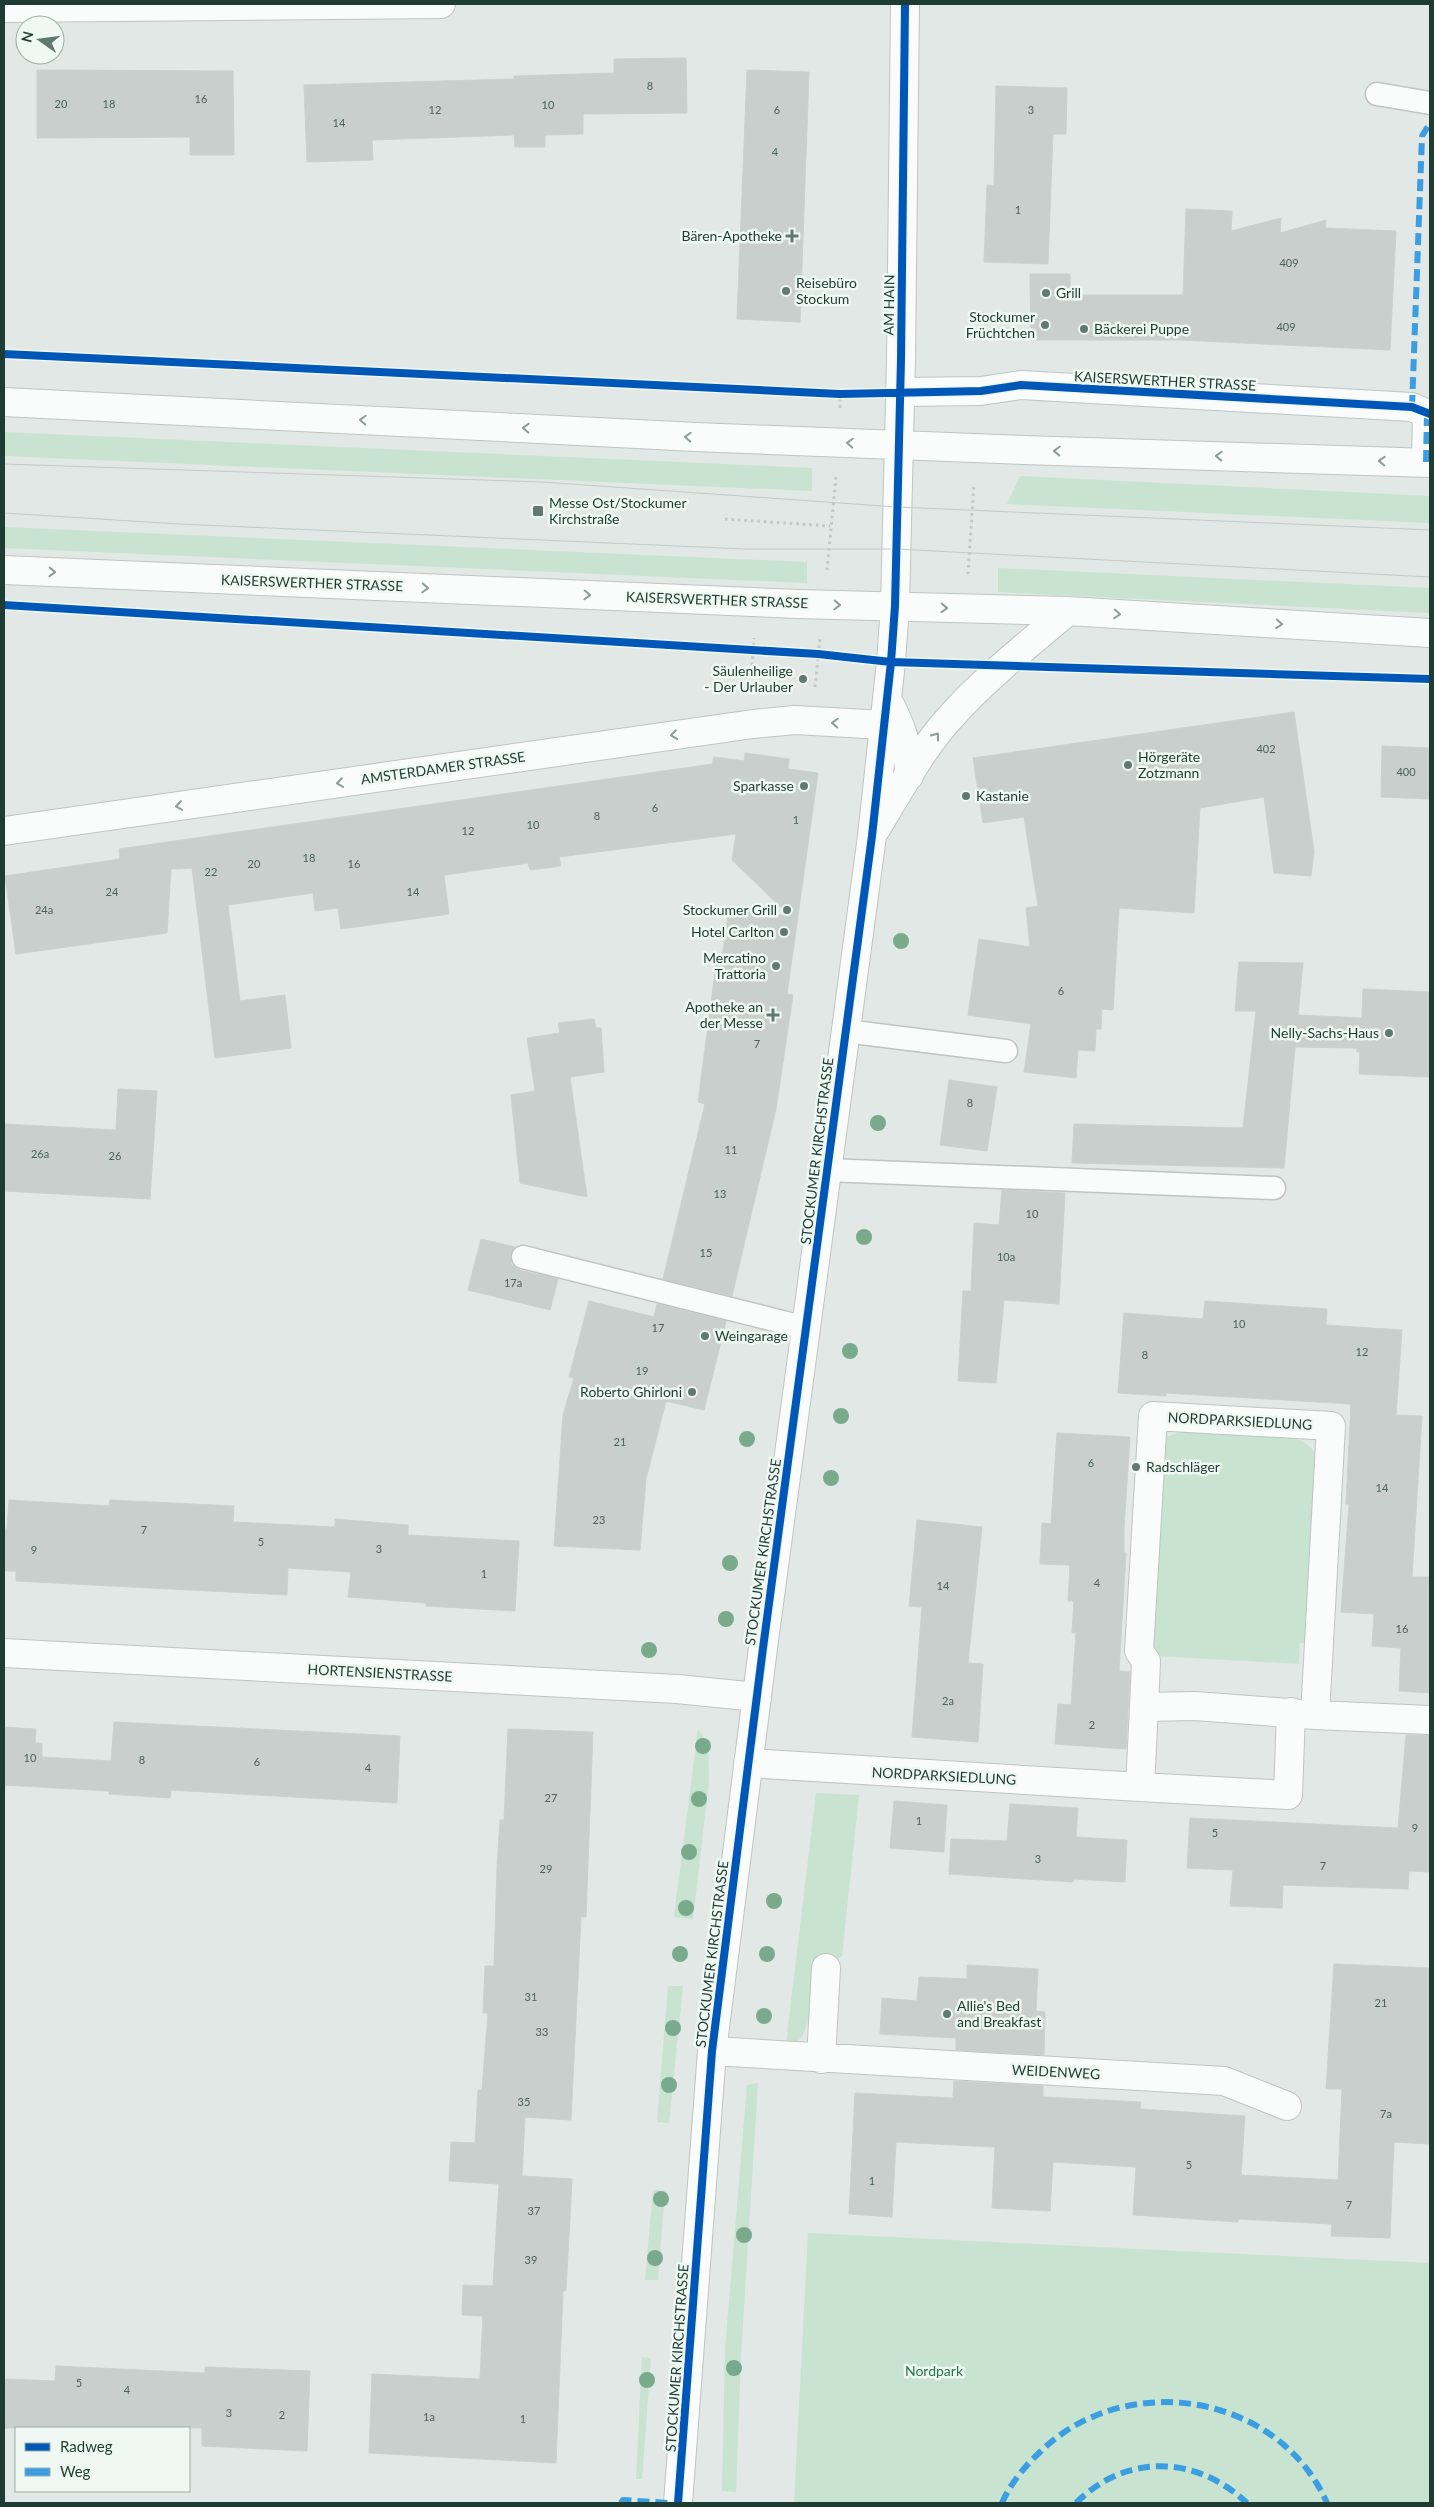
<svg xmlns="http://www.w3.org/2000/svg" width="1434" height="2507" viewBox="0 0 1434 2507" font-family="Lato,sans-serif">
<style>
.green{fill:#c8e3d0}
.building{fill:#c8cfcc;stroke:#cad1ce}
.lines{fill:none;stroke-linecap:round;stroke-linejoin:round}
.service-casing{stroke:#bec5c2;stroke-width:25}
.minor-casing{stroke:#bec5c2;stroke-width:30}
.tertiary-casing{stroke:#bec5c2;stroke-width:30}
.path{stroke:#bec8c5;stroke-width:3;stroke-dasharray:2.5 4;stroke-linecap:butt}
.service{stroke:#fafcfb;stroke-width:22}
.minor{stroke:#fafcfb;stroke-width:28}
.tertiary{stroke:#fafcfb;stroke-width:28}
.tram{stroke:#c5cac8;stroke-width:1}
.quiet{stroke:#3c9ee2;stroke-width:6;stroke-dasharray:12 6;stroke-linecap:butt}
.cycleway-casing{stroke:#eff8f3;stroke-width:11}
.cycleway{stroke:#0057b8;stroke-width:8}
.tree{fill:#79aa8c}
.oneway{stroke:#8c9c98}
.poi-dot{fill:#627872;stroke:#eff8f3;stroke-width:2}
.labels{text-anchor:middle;stroke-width:5;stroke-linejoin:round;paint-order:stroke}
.number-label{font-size:11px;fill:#49625b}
.poi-label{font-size:14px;fill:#1e3c34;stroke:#eff8f3;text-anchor:end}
.street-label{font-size:14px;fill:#1e3c34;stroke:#eff8f3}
.park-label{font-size:14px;fill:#247743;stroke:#eff8f3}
</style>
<rect width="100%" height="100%" fill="#e1e8e5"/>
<path class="green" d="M 4,432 L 812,468 L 812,491 L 4,456 Z
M 1020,476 L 1430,496 L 1430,523 L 1007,504 Z
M 4,527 L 807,562 L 807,583 L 4,548 Z
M 998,568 L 1430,588 L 1430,613 L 998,592 Z
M 1180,1432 L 1294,1438 C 1308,1443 1313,1448 1319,1462 L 1311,1643 L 1300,1643 L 1299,1664 L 1157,1656 L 1150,1647 L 1161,1446 L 1166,1437 Z
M 698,1729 L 708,1744 L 709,1781 L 693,1919 L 674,1917 Z
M 816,1793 L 859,1795 L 842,1956 C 801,1977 819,1998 805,2030 C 804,2035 799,2039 796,2043 L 786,2044 Z
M 668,1986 L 683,1986 L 669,2123 L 657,2122 Z
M 758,2083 L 741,2356 L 736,2492 L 722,2491 L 725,2349 L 747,2085 Z
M 653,2190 L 665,2192 L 658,2280 L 645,2280 Z
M 808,2233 L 1430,2263 L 1430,2503 L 794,2503 Z
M 642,2357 L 651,2358 L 642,2479 L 636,2479 Z"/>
<path class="building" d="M 686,58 L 687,113 L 583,114 L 583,134 L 545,135 L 545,147 L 515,147 L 514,135 L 372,140 L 373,160 L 307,162 L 304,85 L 514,79 L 514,76 L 614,73 L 614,59 Z
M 37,70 L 233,71 L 234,155 L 190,155 L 190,137 L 37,138 Z
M 747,70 L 809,72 L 800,322 L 737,319 Z
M 996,86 L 1067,88 L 1066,134 L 1053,134 L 1048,264 L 984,262 L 987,185 L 994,186 Z
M 1186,209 L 1232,211 L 1231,231 L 1281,218 L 1280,233 L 1326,220 L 1325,228 L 1396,231 L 1390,350 L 1180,340 L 1031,340 L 1030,274 L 1070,274 L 1070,295 L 1183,295 Z
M 1294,712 L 1314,851 L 1311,876 L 1274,873 L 1264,797 L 1200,808 L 1194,913 L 1119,908 L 1113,1010 L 1102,1009 L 1101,1029 L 1096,1029 L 1095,1051 L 1078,1050 L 1076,1078 L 1024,1072 L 1031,1024 L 968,1015 L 979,939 L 1030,947 L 1026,908 L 1038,906 L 1024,817 L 983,823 L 973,758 Z
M 1382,746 L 1430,748 L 1430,799 L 1381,797 Z
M 745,753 L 789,759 L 788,769 L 818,773 L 787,994 L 793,995 L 776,1109 L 732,1296 L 663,1279 L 705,1104 L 698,1102 L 717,957 L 722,958 L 729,909 L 790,916 L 732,860 L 736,834 L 559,857 L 561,866 L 530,870 L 528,863 L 444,875 L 449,914 L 341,929 L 338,908 L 315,911 L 313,893 L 228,905 L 240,1001 L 285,995 L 291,1048 L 215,1058 L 192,868 L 171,869 L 167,933 L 16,954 L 5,876 L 120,859 L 119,849 L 712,764 L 714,757 L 744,761 Z
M 1239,962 L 1303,963 L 1298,1015 L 1362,1018 L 1363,989 L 1430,992 L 1430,1077 L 1359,1074 L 1360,1052 L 1357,1052 L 1357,1048 L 1295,1047 L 1284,1168 L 1072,1163 L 1074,1124 L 1243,1128 L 1256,1011 L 1235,1011 Z
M 594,1019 L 596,1028 L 601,1028 L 604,1072 L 570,1077 L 587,1197 L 520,1183 L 511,1095 L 535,1091 L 527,1038 L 560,1033 L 558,1023 Z
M 949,1080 L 997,1087 L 987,1151 L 940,1145 Z
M 118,1089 L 157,1091 L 150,1199 L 4,1191 L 4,1124 L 116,1130 Z
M 1002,1190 L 1065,1193 L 1059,1304 L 1004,1300 L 996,1383 L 958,1381 L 963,1291 L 971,1291 L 974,1223 L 999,1225 Z
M 481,1239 L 515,1247 L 510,1254 L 511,1264 L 519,1270 L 558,1279 L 550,1310 L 468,1290 Z
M 589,1301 L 654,1317 L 657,1304 L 726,1321 L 704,1410 L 666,1401 L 646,1479 L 640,1550 L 554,1546 L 563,1415 L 574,1378 L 569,1377 Z
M 1205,1301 L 1327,1309 L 1326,1325 L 1402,1330 L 1396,1415 L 1422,1416 L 1412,1577 L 1430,1577 L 1430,1693 L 1399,1691 L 1401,1648 L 1372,1646 L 1374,1614 L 1341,1612 L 1349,1504 L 1346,1504 L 1351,1404 L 1166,1393 L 1166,1396 L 1118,1393 L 1124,1313 L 1203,1319 Z
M 1057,1433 L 1130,1437 L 1124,1528 L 1124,1553 L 1126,1553 L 1119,1671 L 1130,1672 L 1126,1749 L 1055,1744 L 1058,1704 L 1071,1705 L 1076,1633 L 1072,1633 L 1074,1601 L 1068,1601 L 1070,1565 L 1040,1564 L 1042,1523 L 1051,1524 Z
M 9,1500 L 109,1506 L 110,1500 L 234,1506 L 233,1522 L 335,1527 L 335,1519 L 408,1525 L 408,1535 L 519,1541 L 515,1611 L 426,1606 L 426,1603 L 348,1597 L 351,1572 L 288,1568 L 287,1595 L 16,1581 L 16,1571 L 4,1571 L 4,1529 L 7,1529 Z
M 917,1520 L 982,1527 L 968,1663 L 983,1664 L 978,1742 L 912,1737 L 922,1607 L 909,1606 Z
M 114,1722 L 400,1736 L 397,1803 L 171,1790 L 170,1798 L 109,1794 L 109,1791 L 4,1785 L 4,1727 L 36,1729 L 35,1743 L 42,1743 L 42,1757 L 111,1761 Z
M 508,1729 L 593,1732 L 586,1917 L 581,1917 L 571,2120 L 525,2117 L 522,2176 L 572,2179 L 566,2291 L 563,2291 L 556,2463 L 369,2453 L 372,2374 L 480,2379 L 483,2316 L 462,2315 L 463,2285 L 493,2286 L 499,2184 L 449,2181 L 451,2142 L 475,2143 L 478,2090 L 482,2090 L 488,2013 L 483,2013 L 485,1966 L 494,1966 L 497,1868 L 500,1820 L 504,1820 Z
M 1406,1735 L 1430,1735 L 1430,1872 L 1409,1871 L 1408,1889 L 1283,1885 L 1282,1908 L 1230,1906 L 1233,1870 L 1187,1868 L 1190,1818 L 1398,1828 Z
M 894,1801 L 947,1805 L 944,1852 L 890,1848 Z
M 1010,1804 L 1078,1808 L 1076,1837 L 1127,1840 L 1125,1882 L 1074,1879 L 1073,1882 L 949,1874 L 951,1839 L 1007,1841 Z
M 1334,1964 L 1430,1968 L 1430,2144 L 1394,2142 L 1390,2238 L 1331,2236 L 1332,2224 L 1238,2219 L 1238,2222 L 1133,2215 L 1136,2167 L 1053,2162 L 1050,2211 L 992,2208 L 995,2147 L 896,2142 L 892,2217 L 849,2214 L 855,2093 L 953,2098 L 954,2081 L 1043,2086 L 1043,2097 L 1141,2102 L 1140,2109 L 1245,2116 L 1241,2175 L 1338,2180 L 1342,2089 L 1326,2089 Z
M 967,1965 L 1038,1969 L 1036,2011 L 1045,2012 L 1044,2055 L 956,2050 L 956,2038 L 880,2034 L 882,1998 L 917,2001 L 919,1977 L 967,1979 Z
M 56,2366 L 205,2373 L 205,2367 L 310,2371 L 307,2451 L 202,2446 L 202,2428 L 4,2428 L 4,2379 L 55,2381 Z"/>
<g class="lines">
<defs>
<path id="service" d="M 1377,94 L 1430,103
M 845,1031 L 1006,1051
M 827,1170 L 1274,1188
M 523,1257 L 806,1328"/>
<path id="minor" d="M 4,8 L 441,4
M 900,392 L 981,391 L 1021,385 L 1412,407 L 1427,414 L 1426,462
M 4,831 L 753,724 L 795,720 L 884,725
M 4,1653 L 677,1689 L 757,1697
M 1144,1707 L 1140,1787 L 1288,1795 L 1291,1712
M 1315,1715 L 1331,1426 L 1153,1416 L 1139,1651 L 1146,1661 L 1144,1707 L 1195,1706 L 1315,1715 L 1430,1720
M 748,1763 L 1140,1787
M 712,2051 L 1224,2081 L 1287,2106
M 821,2059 L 826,1968"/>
<path id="tertiary" d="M 4,402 L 696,437 L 1024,450 L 1430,463
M 4,570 L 798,604 L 1068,611 L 1430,633
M 887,699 C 901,725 909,746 909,776
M 876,829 C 898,793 919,753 947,721 C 983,680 1026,646 1068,611
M 678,2503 L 712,2051 L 763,1648 L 872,836 L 891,662 L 895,606 L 901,359 L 905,4"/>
</defs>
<use href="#service" class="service-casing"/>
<use href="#minor" class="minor-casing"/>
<use href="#tertiary" class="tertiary-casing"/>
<path class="path" d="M 840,408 L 840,394
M 725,519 L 830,526
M 827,570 L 836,477
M 968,574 L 974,483
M 752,665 L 754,638
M 815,687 L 820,638"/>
<use href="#service" class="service"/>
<use href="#minor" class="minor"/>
<use href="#tertiary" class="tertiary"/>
<path class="tram" d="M 4,464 L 542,482 L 897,507 L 1430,530
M 4,513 L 179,524 L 745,549 L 896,549 L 1430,577"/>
<path class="quiet" d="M 1412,407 L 1422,136 L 1430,123
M 1426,462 L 1427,414
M 621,2503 L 623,2500 L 669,2503
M 1002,2503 C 1010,2484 1025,2466 1040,2452 C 1124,2369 1278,2392 1327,2503
M 1076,2503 C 1126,2453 1196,2455 1247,2503"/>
<defs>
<path id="cycleway" d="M 4,354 L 840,394 L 981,391 L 1021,385 L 1412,407 L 1430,414
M 4,605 L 818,654 L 891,662 L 1430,679
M 678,2503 L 712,2051 L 763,1648 L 872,836 L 891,662 L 895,606 L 901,359 L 905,4"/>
</defs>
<use href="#cycleway" class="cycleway-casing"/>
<use href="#cycleway" class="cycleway"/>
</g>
<g class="tree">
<circle cx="901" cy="941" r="8"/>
<circle cx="878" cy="1123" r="8"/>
<circle cx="864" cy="1237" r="8"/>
<circle cx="850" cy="1351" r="8"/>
<circle cx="841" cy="1416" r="8"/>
<circle cx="747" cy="1439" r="8"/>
<circle cx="831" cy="1478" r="8"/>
<circle cx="730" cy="1563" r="8"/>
<circle cx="726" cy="1619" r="8"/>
<circle cx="649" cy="1650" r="8"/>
<circle cx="703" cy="1746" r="8"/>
<circle cx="699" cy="1799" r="8"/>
<circle cx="689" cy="1852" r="8"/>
<circle cx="774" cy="1901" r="8"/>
<circle cx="686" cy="1908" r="8"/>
<circle cx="680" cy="1954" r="8"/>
<circle cx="767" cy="1954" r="8"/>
<circle cx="764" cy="2016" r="8"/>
<circle cx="673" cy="2028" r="8"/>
<circle cx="669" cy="2085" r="8"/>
<circle cx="661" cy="2199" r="8"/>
<circle cx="744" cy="2235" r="8"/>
<circle cx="655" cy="2258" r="8"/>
<circle cx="734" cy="2368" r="8"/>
<circle cx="647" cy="2380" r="8"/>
</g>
<defs><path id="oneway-chevron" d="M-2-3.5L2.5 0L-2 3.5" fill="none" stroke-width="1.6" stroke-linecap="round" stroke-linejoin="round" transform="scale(1.25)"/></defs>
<g class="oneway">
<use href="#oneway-chevron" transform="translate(363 420) rotate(-177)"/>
<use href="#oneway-chevron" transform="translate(526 428) rotate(-177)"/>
<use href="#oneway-chevron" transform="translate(688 437) rotate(-177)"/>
<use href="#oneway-chevron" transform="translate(850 443) rotate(-177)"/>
<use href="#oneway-chevron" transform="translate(1057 451) rotate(-178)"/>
<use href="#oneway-chevron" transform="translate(1219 456) rotate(-178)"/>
<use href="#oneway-chevron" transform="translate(1382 461) rotate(-178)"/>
<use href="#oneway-chevron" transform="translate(52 572) rotate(2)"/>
<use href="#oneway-chevron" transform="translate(425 588) rotate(2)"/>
<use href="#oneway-chevron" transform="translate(587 595) rotate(2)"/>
<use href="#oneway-chevron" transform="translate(837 605) rotate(2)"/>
<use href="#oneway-chevron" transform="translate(944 608) rotate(2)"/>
<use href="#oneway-chevron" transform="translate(1117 614) rotate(4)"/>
<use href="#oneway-chevron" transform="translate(1279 624) rotate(4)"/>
<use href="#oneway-chevron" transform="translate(835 723) rotate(-177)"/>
<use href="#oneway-chevron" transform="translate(674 735) rotate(172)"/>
<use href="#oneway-chevron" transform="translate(936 736) rotate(-54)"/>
<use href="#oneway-chevron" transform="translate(340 783) rotate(172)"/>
<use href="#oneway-chevron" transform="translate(179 806) rotate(172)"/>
</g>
<g class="poi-dot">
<path d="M789.5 228.5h5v5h5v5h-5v5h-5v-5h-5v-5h5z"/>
<circle cx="786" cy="291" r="5"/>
<circle cx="1046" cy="293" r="5"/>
<circle cx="1045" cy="325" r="5"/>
<circle cx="1084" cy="329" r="5"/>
<rect x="532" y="505" width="12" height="12" rx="2.5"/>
<circle cx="803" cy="679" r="5"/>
<circle cx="1128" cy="765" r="5"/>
<circle cx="804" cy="786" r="5"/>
<circle cx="966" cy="796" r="5"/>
<circle cx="787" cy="910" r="5"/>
<circle cx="784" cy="932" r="5"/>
<circle cx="776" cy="966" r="5"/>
<path d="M770.5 1007.5h5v5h5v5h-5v5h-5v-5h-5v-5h5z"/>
<circle cx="1389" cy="1033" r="5"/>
<circle cx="705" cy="1336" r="5"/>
<circle cx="692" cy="1392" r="5"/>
<circle cx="1136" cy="1467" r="5"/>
<circle cx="947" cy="2014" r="5"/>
</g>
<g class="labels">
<g class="number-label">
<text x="650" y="90">8</text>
<text x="201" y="103">16</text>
<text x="61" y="108">20</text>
<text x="109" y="108">18</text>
<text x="548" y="109">10</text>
<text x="435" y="114">12</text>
<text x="777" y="114">6</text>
<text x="1031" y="114">3</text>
<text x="339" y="127">14</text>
<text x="775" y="156">4</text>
<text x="1018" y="214">1</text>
<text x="1289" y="267">409</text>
<text x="1286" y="331">409</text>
<text x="1266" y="753">402</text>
<text x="1406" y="776">400</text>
<text x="655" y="812">6</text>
<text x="597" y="820">8</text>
<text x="796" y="824">1</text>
<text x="533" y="829">10</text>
<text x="468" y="835">12</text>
<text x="309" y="862">18</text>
<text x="254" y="868">20</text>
<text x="354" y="868">16</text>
<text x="211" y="876">22</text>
<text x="112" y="896">24</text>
<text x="413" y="896">14</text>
<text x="44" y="914">24a</text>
<text x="1061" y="995">6</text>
<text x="757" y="1048">7</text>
<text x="970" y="1107">8</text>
<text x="731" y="1154">11</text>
<text x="40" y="1158">26a</text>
<text x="115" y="1160">26</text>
<text x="720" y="1198">13</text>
<text x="1032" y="1218">10</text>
<text x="706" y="1257">15</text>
<text x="1006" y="1261">10a</text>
<text x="513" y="1287">17a</text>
<text x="1239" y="1328">10</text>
<text x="658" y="1332">17</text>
<text x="1362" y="1356">12</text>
<text x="1145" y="1359">8</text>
<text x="642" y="1375">19</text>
<text x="620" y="1446">21</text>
<text x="1091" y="1467">6</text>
<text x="1382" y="1492">14</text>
<text x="599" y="1524">23</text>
<text x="144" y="1534">7</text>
<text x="261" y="1546">5</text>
<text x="379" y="1553">3</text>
<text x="34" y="1554">9</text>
<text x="484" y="1578">1</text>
<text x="1097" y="1587">4</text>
<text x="943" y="1590">14</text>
<text x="1402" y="1633">16</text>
<text x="948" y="1705">2a</text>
<text x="1092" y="1729">2</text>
<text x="30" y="1762">10</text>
<text x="142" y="1764">8</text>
<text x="257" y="1766">6</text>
<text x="368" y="1772">4</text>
<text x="551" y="1802">27</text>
<text x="919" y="1825">1</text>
<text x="1415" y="1832">9</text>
<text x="1215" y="1837">5</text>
<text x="1038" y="1863">3</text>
<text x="1323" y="1870">7</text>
<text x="546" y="1873">29</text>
<text x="531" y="2001">31</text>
<text x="1381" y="2007">21</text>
<text x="542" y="2036">33</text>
<text x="524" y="2106">35</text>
<text x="1386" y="2118">7a</text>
<text x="1189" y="2169">5</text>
<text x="872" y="2185">1</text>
<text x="1349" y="2209">7</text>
<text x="534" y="2215">37</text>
<text x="531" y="2264">39</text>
<text x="79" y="2387">5</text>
<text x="127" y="2394">4</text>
<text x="229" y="2417">3</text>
<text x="282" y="2419">2</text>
<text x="429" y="2421">1a</text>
<text x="523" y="2423">1</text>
</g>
<g class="poi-label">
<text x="782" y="241">Bären-Apotheke</text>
<text x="796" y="288" text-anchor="start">Reisebüro<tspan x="796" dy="16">Stockum</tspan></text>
<text x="1056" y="298" text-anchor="start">Grill</text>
<text x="1035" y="322">Stockumer<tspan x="1035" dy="16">Früchtchen</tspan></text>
<text x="1094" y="334" text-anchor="start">Bäckerei Puppe</text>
<text x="549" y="508" text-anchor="start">Messe Ost/Stockumer<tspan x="549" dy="16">Kirchstraße</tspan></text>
<text x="793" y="676">Säulenheilige<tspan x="793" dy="16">- Der Urlauber</tspan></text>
<text x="1138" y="762" text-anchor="start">Hörgeräte<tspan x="1138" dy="16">Zotzmann</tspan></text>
<text x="794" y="791">Sparkasse</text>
<text x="976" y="801" text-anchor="start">Kastanie</text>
<text x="777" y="915">Stockumer Grill</text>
<text x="774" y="937">Hotel Carlton</text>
<text x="766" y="963">Mercatino<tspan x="766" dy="16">Trattoria</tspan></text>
<text x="763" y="1012">Apotheke an<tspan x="763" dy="16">der Messe</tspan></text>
<text x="1379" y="1038">Nelly-Sachs-Haus</text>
<text x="715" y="1341" text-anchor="start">Weingarage</text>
<text x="682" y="1397">Roberto Ghirloni</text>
<text x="1146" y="1472" text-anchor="start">Radschläger</text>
<text x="957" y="2011" text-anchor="start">Allie's Bed<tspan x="957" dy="16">and Breakfast</tspan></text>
</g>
<g class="street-label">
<text transform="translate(889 305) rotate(-89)" y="5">AM HAIN</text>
<text transform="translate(1165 381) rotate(3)" y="5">KAISERSWERTHER STRASSE</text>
<text transform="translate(312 583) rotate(2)" y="5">KAISERSWERTHER STRASSE</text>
<text transform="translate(717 600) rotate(2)" y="5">KAISERSWERTHER STRASSE</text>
<text transform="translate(443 768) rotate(-8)" y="5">AMSTERDAMER STRASSE</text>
<text transform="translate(817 1151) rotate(-83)" y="5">STOCKUMER KIRCHSTRASSE</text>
<text transform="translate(1240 1421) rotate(3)" y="5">NORDPARKSIEDLUNG</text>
<text transform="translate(763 1552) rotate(-82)" y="5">STOCKUMER KIRCHSTRASSE</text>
<text transform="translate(380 1673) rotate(3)" y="5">HORTENSIENSTRASSE</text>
<text transform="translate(944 1776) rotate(3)" y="5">NORDPARKSIEDLUNG</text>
<text transform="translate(712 1954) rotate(-83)" y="5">STOCKUMER KIRCHSTRASSE</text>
<text transform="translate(1056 2072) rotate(3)" y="5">WEIDENWEG</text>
<text transform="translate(677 2358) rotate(-86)" y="5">STOCKUMER KIRCHSTRASSE</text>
</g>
<g class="park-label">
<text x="934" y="2376">Nordpark</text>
</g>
</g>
<rect width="1434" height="2507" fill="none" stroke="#1e3c34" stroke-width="10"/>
<rect x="15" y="2427" width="175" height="65" fill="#eff8f3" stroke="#9bada7"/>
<rect x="25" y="2443" width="25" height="8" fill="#0057b8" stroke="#9bada7"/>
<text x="60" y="2452" font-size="15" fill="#1e3c34">Radweg</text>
<rect x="25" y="2468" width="25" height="8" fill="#3c9ee2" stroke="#9bada7"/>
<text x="60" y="2477" font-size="15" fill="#1e3c34">Weg</text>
<g transform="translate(40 40) rotate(284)"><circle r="24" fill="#eff8f3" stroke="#9bada7"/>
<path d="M0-4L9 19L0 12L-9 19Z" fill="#627872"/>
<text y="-8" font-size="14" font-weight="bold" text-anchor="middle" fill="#1e3c34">N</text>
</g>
</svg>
